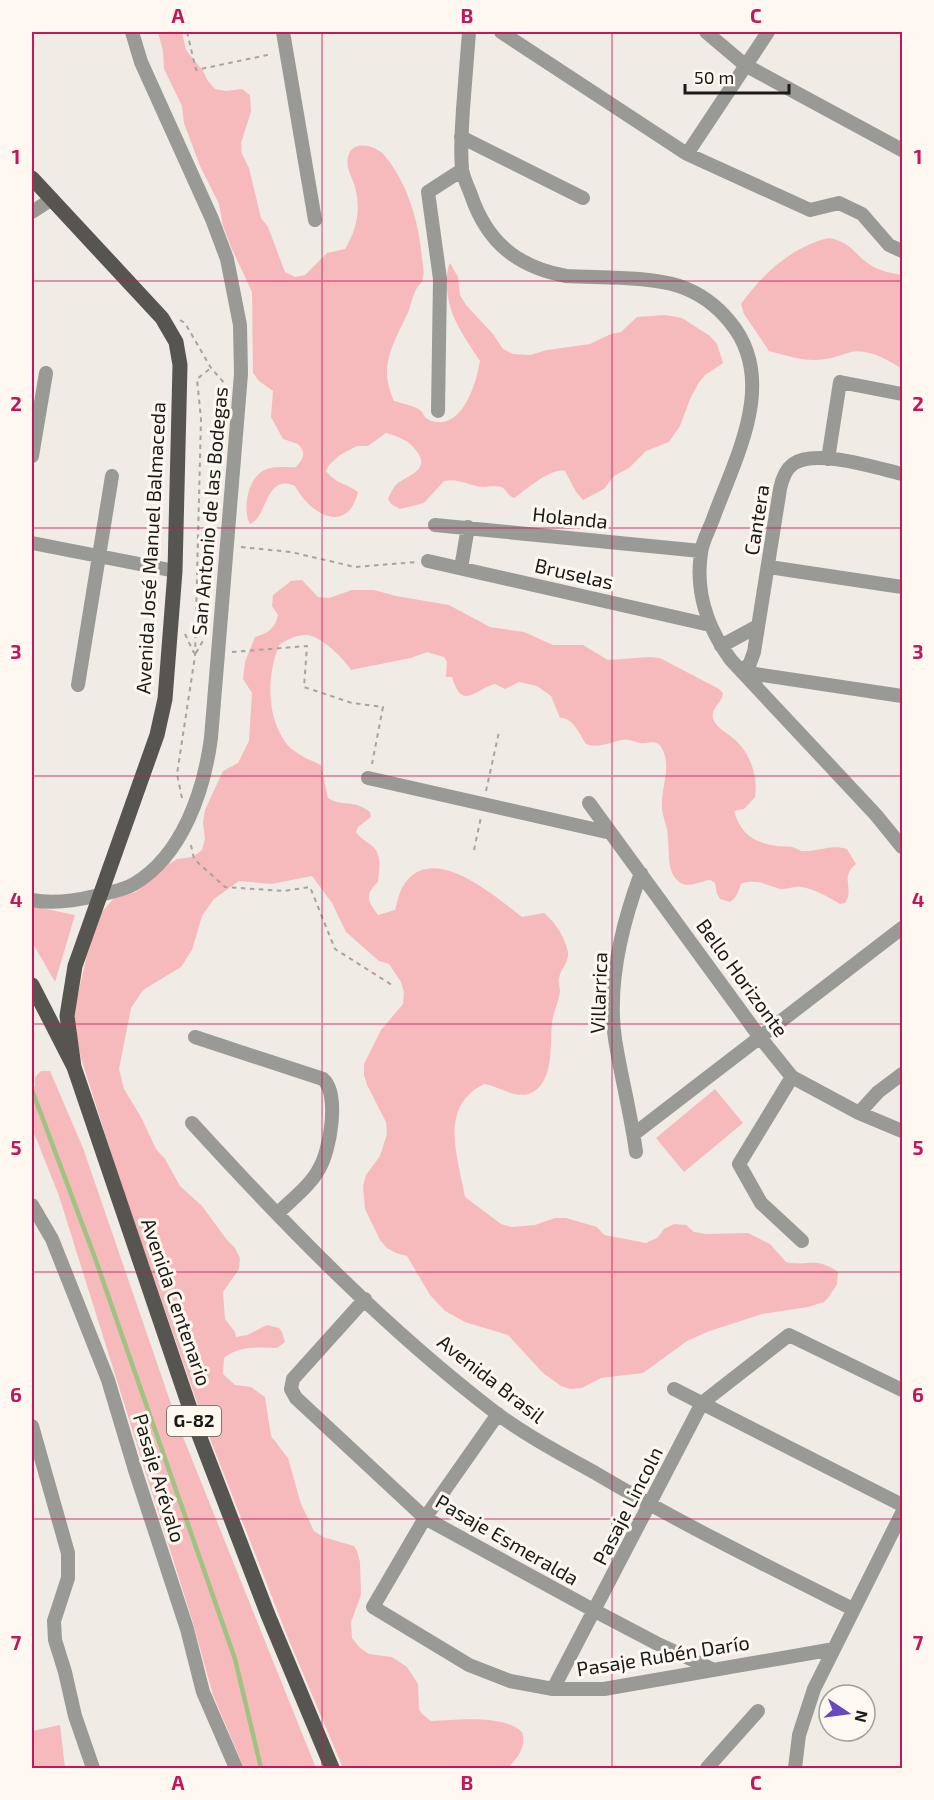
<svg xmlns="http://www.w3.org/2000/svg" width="934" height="1800" viewBox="0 0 934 1800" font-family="'Exo 2',sans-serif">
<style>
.green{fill:#f7babc}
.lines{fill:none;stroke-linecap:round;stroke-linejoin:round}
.stream{stroke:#9fc381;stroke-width:4.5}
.path{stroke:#a7a39d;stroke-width:2;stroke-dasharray:4.5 4.5;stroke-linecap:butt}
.minor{stroke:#999995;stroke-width:14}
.major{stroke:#56554f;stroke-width:15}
.grid{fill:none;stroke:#c2185b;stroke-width:1.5;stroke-opacity:0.55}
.labels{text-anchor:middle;stroke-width:6;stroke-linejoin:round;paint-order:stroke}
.shield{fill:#fef8f1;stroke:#5f5d58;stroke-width:1.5}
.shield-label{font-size:18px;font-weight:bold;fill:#1b1a17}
.street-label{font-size:20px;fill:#1b1a17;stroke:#fef8f1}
.neatline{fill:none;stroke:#c2185b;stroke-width:2}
.grid-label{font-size:20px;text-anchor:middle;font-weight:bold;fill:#c2185b}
</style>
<rect width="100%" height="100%" fill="#f0ebe4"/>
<path class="green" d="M 158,32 L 182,32 L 186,50 L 203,71 L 208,81 L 215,89 L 226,91 L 242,89 L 250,95 L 251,112 L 241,143 L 242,154 L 249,168 L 261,218 L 268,227 L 285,272 L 295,277 L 305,275 L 327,253 L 345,249 C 357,229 361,210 355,187 C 352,176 343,165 350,152 C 357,140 378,147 385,156 C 408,184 419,223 422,258 C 423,265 425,274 422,281 C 420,285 416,288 415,292 C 412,298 411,304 409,310 C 395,342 377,364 394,401 C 401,403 415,406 420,410 C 424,413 424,418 429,420 C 462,433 476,384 480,361 C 464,336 446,313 447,282 C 447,275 447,269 450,263 L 458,277 L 460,295 L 466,305 L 493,334 L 503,349 L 513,354 L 530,355 L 547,350 L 590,344 L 611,334 L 621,332 L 637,317 L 665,315 L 682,318 L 710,336 L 717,344 L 723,363 L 705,375 L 698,384 L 690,399 L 680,426 L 669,442 L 646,451 L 629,468 L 614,476 L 604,489 L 583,500 L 576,492 L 565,471 C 551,467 526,490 514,498 C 508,496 508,492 503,488 C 498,485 489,487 483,487 C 468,486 460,478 444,481 L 424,503 L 400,509 L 391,504 L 388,499 C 390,494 393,487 398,483 C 409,475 429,470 418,453 C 409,440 400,437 386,433 L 368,446 L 357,446 L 340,455 L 329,465 L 326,471 C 336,484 346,483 358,492 C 347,536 310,514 295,486 C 265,473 268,517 250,524 C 242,510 248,478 263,471 C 273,465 285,468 296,467 C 303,459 307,453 298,444 L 283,439 L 271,417 L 273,391 L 259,381 L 253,373 L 252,292 L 231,247 L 223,226 L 219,204 L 200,166 L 184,123 L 182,106 L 164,69 L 163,51 Z
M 829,238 C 851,242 853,253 869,264 C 879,271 891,273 902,275 L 902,369 C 889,360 867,348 851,352 C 837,356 829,360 815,360 C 799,360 784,355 769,351 L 744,314 L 741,304 C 762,274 793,246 829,238 Z
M 302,580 L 318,597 L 329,598 L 352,590 L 374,590 L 396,596 L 449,605 L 490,627 L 524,632 L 553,645 L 583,645 L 608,660 L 649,657 L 660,658 L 719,689 L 723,693 C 723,702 710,709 713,718 C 716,728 726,732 733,738 C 750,752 758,775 755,797 L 744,809 L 734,811 C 741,834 753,843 778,846 C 782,847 788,846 792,847 C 797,848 800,852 805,851 C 820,851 832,844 847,849 L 856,864 C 839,877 855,889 845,903 L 840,904 C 828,897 815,889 801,887 C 793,886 785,891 777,888 C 765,884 753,878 741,884 C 738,892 737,897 730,902 L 720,899 L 717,894 L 715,883 L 710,880 C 701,881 691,887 683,884 C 677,882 673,876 671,870 C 668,861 669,841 667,829 C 665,820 661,812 662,802 C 662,786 672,763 661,747 C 656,739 647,744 640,743 C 634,742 630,739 622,740 C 610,742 599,749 586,744 C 580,735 573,717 560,718 L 551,696 L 537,686 L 519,682 L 505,689 L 495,684 C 474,690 462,711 452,677 L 446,677 L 447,662 L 444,657 L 427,652 L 411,658 L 351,670 C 344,659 321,635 306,635 C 296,635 288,639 279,645 C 267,675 266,716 286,743 C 293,753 310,760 321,765 L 328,798 C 341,807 354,799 370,812 L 371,817 L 358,827 L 356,832 C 360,838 366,841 371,845 C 383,854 379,870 378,882 C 364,895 368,901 378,915 L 395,910 C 397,903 399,894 402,888 C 429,838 495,896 522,917 L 544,913 C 555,922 565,937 568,952 C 569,963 561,968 559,978 C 558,983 560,986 560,991 C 559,1002 553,1012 552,1023 C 550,1044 554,1080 533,1092 C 517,1101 500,1086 484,1084 C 438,1107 458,1157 465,1197 L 501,1224 L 512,1227 L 535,1225 L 555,1218 L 566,1218 L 597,1227 L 604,1235 L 646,1243 L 657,1238 L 664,1229 L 674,1224 L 686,1225 L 694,1232 L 706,1234 L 748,1233 L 770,1244 L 786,1262 C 808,1267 815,1256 838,1272 L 837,1284 L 828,1298 L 824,1302 L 808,1307 L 762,1314 L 707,1332 L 687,1341 L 643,1373 L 601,1378 L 582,1388 L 571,1389 L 561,1386 L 543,1373 L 508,1335 L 465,1322 L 445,1311 L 430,1295 L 407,1256 L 396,1253 L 387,1248 L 380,1240 L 365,1209 L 363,1186 L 366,1175 L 380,1156 L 387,1134 L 386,1122 L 367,1085 L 364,1075 L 364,1064 L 381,1030 L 403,1004 L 404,992 L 401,982 L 389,964 L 379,961 L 346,932 L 332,903 L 312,876 L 271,884 L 239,881 L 214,899 L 202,916 L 192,950 L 181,967 L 143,990 L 131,1008 L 119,1069 L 124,1089 L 141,1117 L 156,1149 L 165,1159 L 180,1186 L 202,1206 L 227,1240 L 235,1248 L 240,1258 L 239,1269 L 223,1292 L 225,1319 L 235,1332 L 236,1337 L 247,1335 L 267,1325 L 279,1328 L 282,1332 L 285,1342 L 277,1348 C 260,1347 238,1346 224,1358 L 223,1374 L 235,1385 L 251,1387 L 265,1397 L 271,1436 L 288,1458 L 301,1504 L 314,1531 L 323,1537 L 354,1546 L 357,1551 L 360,1562 L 361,1595 L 351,1622 L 352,1638 L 360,1648 L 369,1654 L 392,1657 L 407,1667 L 418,1684 L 419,1709 L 422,1714 L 431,1721 C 457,1720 502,1714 522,1732 C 527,1747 517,1758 508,1768 L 343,1768 L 288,1638 L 207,1431 L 121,1184 L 81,1058 L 75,1029 L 74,1012 L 87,955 L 102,912 L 114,898 L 136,892 L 160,870 L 177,859 L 193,857 L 202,850 L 205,839 L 203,822 L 205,810 L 223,771 L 238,763 L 249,741 L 252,693 L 243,679 L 245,662 L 255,637 C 268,633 275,629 278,615 L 272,606 L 273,595 L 291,581 Z
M 32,906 L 75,915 L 55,982 L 32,942 Z
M 41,1071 L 50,1071 L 83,1148 L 179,1427 L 316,1768 L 244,1768 L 213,1695 L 193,1623 L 59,1196 L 32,1128 L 32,1091 L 35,1086 L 35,1077 Z
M 715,1089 L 743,1123 L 684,1172 L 656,1138 Z
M 60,1725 L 65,1768 L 32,1768 L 32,1731 Z"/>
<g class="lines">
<path class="stream" d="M 32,1090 L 95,1258 L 235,1659 L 261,1768"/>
<path class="path" d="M 187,32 L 196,70 L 272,54
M 180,320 L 185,323 L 211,368 L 226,385
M 241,547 L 291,552 L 355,567 L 416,562
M 185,634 L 194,653
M 232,652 L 307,646 L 304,687 L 352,703 L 383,707 L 372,764
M 196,653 L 205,637
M 486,791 L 499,732
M 182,798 L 177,774 L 195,656 L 201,419 L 197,379 L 211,368
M 191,845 L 194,859 L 225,887 L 284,891 L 310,887 L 335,949 L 392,985
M 474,850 L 481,817"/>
<path class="minor" d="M 283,32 L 315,220
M 469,32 C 467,57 465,83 463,109 C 462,129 460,149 462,169 C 463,177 468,187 471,195 C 487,242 517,267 566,276 C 600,278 648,276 679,286 C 700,293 717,306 730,322 C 779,381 735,458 713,519 C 709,530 702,542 701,553 C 695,592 708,629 731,660 L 876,815 L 902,847
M 501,32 L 687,154 L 810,210 L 839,203 L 862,214 L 889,245 L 902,251
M 706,32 L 745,65 L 902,150
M 461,137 L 583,198
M 687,154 L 768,32
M 32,212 L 52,199
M 438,411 L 440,279 L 428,192 L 462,170
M 32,456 L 46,373
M 828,459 L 840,382 L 902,394
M 435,525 L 701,551
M 32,543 L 175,571
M 428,561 L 710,625
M 769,567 L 902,587
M 461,568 L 468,527
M 721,646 L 758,626
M 742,672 L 750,663 L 754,652 L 780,489 C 782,479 785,470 793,464 C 815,448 877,468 902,474
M 742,672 L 902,696
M 78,685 L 112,476
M 368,778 L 611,833
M 589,803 L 759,1036 L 792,1077 L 859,1113 L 902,1131
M 32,900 C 53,904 74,901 95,896 C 109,892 122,891 134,884 C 183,855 204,790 211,738 L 241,374 L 240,325 L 227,259 L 212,219 L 141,62 L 132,32
M 195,1037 L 323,1079 C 340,1094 330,1151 319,1169 C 310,1186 291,1200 277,1214
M 792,1077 L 739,1164 L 761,1203 L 802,1241
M 859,1113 L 878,1092 L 902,1074
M 192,1123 C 286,1226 385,1328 496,1413 C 527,1436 563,1455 597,1474 C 680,1523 767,1566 853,1609
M 634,1134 L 902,928
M 636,1152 C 631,1114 621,1077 615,1039 C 607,984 622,924 641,873
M 32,1205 L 52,1239 L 108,1380 L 135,1470 L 187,1629 L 203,1692 L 236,1768
M 365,1299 L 293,1379 L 291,1389 L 296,1398 L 425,1518 L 595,1611 L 656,1643 L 712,1669
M 674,1389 L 902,1505
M 498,1414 L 425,1518 L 373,1607 L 469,1665 L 510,1681 L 553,1689 L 604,1689 L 834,1649
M 32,1426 L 68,1553 L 68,1578 L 54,1621 L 55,1640 L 65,1672 L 75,1716 L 93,1768
M 553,1689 L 702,1403 L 789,1335 L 902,1390
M 707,1768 L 758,1711
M 795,1768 L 799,1735 L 814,1689 L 902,1513"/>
<path class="major" d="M 32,178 L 162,318 L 176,342 L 180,365 L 175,571 L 165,699 L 157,735 L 75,966 L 67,1016 L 74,1067
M 32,985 L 74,1067 L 199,1435 L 268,1615 L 332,1768"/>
</g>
<path class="grid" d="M 322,32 L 322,1768M 612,32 L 612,1768M 32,281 L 902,281M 32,528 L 902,528M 32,776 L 902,776M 32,1024 L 902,1024M 32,1272 L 902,1272M 32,1519 L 902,1519"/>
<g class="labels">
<rect class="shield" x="167" y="1406" width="54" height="30" rx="4.5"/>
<g class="shield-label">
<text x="194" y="1427">G-82</text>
</g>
<g class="street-label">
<text transform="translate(210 511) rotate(-85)" y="7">San Antonio de las Bodegas</text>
<text transform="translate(570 518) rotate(6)" y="7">Holanda</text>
<text transform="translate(757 520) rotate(-81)" y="7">Cantera</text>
<text transform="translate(151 548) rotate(-87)" y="7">Avenida José Manuel Balmaceda</text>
<text transform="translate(574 574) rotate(13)" y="7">Bruselas</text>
<text transform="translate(742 978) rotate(54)" y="7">Bello Horizonte</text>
<text transform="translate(599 993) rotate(-88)" y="7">Villarrica</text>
<text transform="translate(176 1302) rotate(71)" y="7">Avenida Centenario</text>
<text transform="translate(491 1379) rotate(38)" y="7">Avenida Brasil</text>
<text transform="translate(159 1478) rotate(73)" y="7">Pasaje Arévalo</text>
<text transform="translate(628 1506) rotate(-63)" y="7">Pasaje Lincoln</text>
<text transform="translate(507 1540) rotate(30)" y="7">Pasaje Esmeralda</text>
<text transform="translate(663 1656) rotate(-9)" y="7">Pasaje Rubén Darío</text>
</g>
</g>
<rect width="934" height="1800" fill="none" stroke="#fef8f1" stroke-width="66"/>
<g transform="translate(847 1713) rotate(103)"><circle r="28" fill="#fef8f1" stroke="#a39f9a" stroke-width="1.5"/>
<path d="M0-4.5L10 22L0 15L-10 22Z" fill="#6847c0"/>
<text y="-9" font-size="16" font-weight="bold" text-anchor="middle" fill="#1b1a17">N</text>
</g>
<path d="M685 84v9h104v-9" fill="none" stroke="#1b1a17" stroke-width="3"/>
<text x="694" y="84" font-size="18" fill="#1b1a17" stroke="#fef8f1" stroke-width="4.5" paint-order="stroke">50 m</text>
<rect x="33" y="33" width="868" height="1734" class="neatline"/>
<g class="grid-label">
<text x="178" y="23">A</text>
<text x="467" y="23">B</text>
<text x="756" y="23">C</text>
<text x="16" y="164">1</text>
<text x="918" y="164">1</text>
<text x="16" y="411">2</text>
<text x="918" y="411">2</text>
<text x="16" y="659">3</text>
<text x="918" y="659">3</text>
<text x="16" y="907">4</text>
<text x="918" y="907">4</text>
<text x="16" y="1155">5</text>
<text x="918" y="1155">5</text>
<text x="16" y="1402">6</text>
<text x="918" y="1402">6</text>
<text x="16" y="1650">7</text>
<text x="918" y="1650">7</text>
<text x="178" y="1790">A</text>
<text x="467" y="1790">B</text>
<text x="756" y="1790">C</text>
</g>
</svg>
